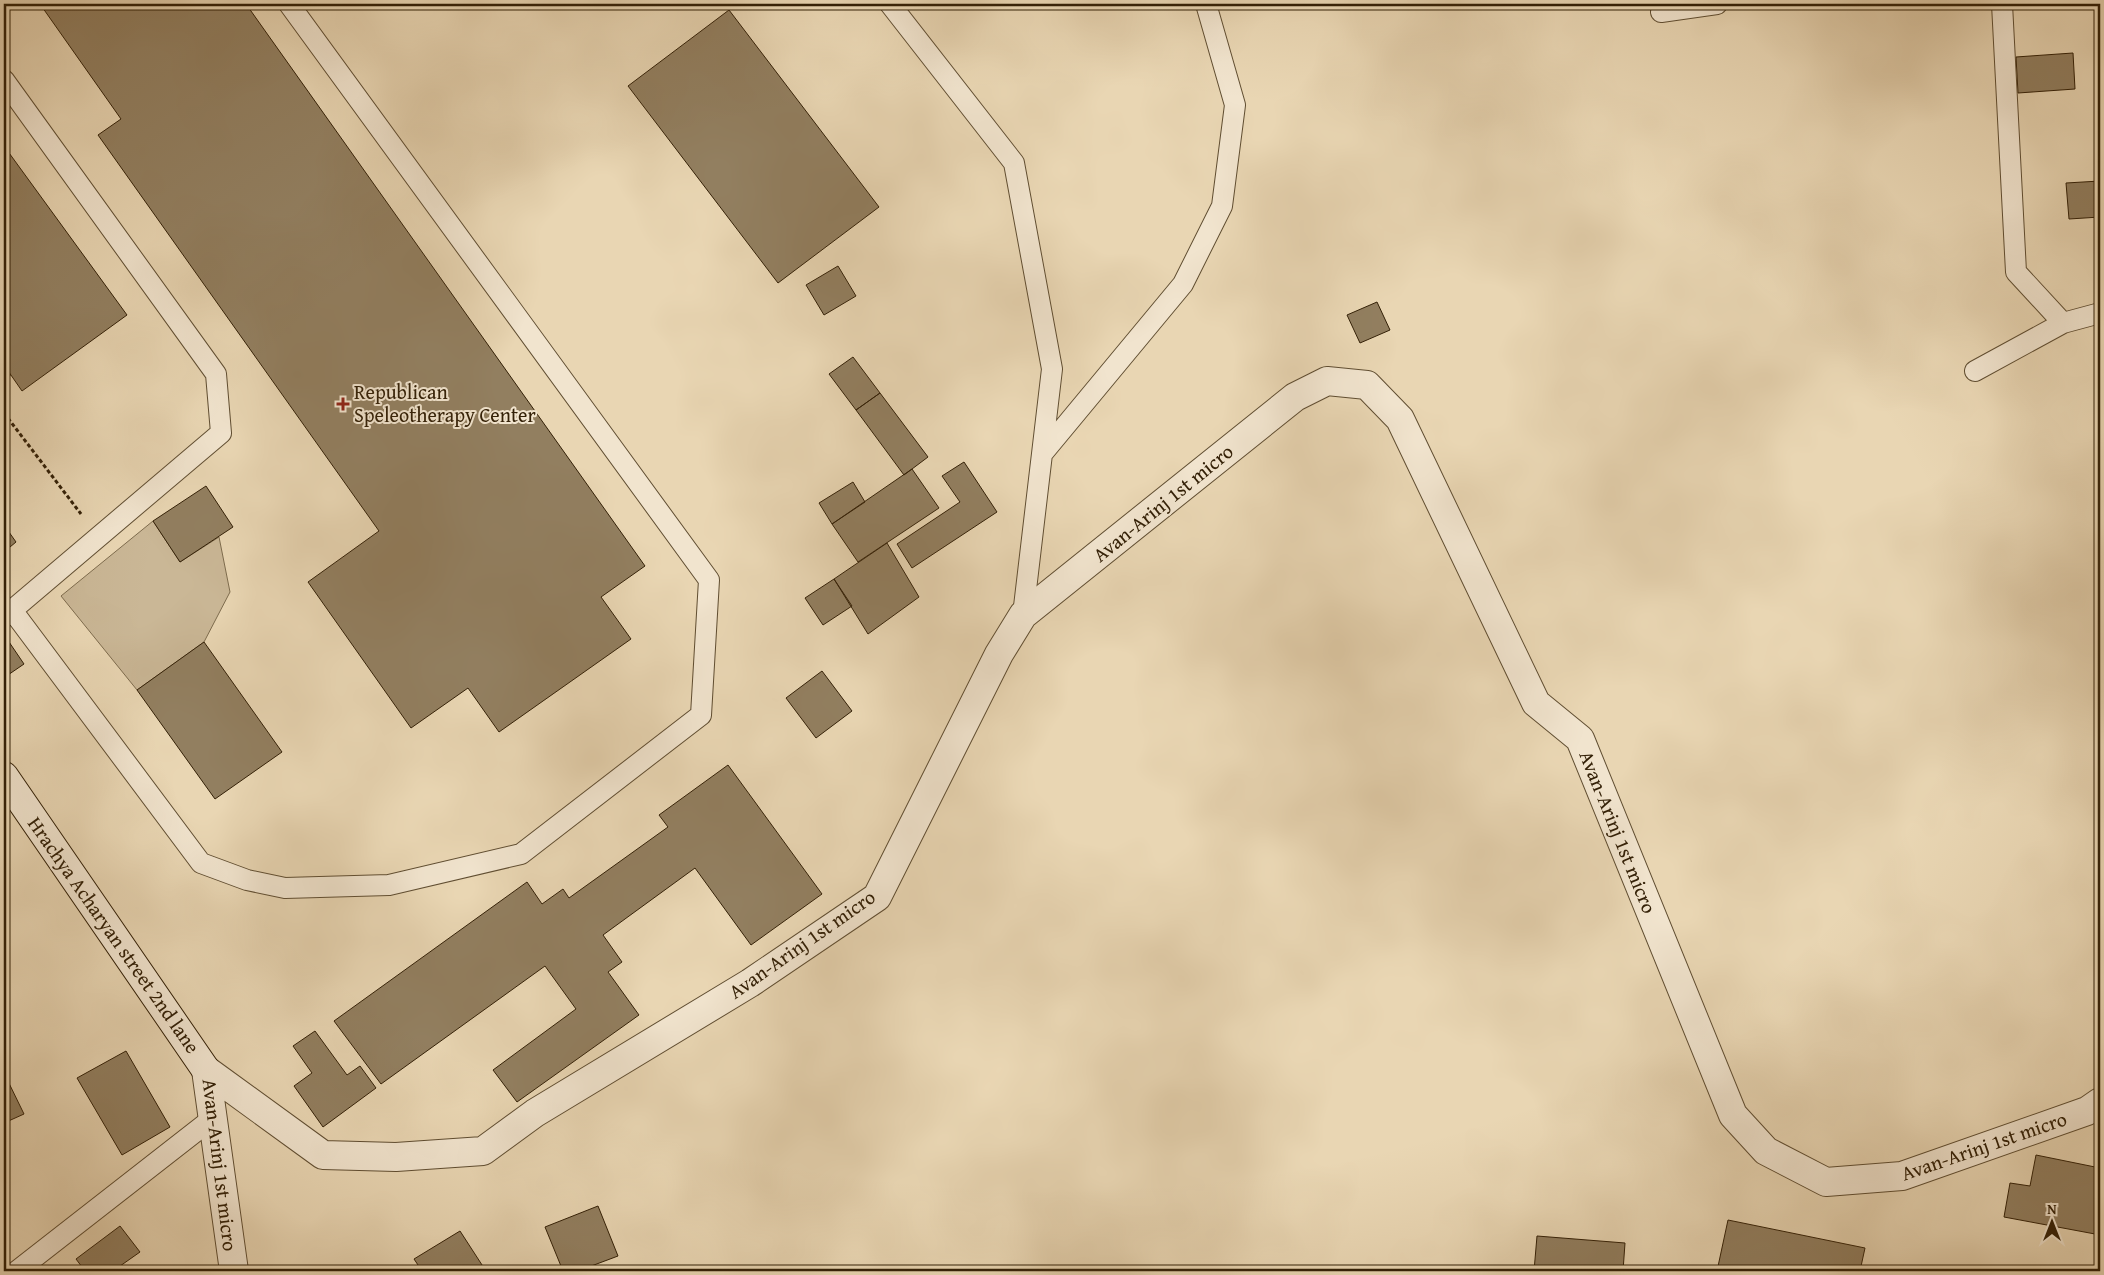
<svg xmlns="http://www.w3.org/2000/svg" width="2104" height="1275" viewBox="0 0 2104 1275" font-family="'Gentium Book Plus',serif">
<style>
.green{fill:#cab796;stroke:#7e6c4e}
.building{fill:#927f60;stroke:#332007}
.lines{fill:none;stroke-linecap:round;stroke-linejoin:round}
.lane-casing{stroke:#604e32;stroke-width:22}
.street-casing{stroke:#604e32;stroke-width:30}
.secondary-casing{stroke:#332007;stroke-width:30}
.path{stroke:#332007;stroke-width:3;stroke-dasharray:4 2.5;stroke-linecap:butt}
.lane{stroke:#f1e4ce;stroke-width:20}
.street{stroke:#f1e4ce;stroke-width:28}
.secondary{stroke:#f1e4ce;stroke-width:28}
.poi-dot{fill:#8f2418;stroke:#f1e4ce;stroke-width:2}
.labels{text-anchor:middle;stroke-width:4;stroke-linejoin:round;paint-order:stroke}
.poi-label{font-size:20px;fill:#332007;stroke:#f1e4ce;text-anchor:start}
.street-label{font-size:20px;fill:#332007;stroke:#f1e4ce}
</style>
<rect width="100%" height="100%" fill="#e9d6b3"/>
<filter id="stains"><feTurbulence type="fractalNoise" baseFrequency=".004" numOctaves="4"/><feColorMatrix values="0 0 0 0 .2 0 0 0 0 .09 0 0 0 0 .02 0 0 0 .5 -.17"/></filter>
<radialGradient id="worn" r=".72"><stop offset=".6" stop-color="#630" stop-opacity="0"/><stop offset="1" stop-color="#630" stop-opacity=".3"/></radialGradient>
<path class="green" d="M 153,521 L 180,562 L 219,537 L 230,592 L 204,642 L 137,690 L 61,596 Z"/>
<path class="building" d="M 40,4 L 246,4 L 645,566 L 601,597 L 631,639 L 499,732 L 468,688 L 411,728 L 308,582 L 379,531 L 98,135 L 121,119 Z
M 729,10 L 879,207 L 778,283 L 628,86 Z
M 2073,53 L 2075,89 L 2018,93 L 2016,57 Z
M 4,146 L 127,315 L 22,391 L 4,365 Z
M 2100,181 L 2100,217 L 2069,219 L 2066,183 Z
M 838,266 L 856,296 L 824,315 L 806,285 Z
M 1377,302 L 1390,330 L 1360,343 L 1347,315 Z
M 853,357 L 880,393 L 856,410 L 829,374 Z
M 880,393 L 928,457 L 904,475 L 856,410 Z
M 964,462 L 997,512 L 912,568 L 897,544 L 960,502 L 942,476 Z
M 912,469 L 939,508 L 858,562 L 832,524 Z
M 853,482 L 865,502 L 832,524 L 819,503 Z
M 206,486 L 233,527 L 180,562 L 153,521 Z
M 4,525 L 16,542 L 4,552 Z
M 887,543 L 919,597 L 868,634 L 834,579 Z
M 834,579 L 852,606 L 823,625 L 805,598 Z
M 7,639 L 24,664 L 5,677 L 4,640 Z
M 204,642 L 282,752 L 215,799 L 137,690 Z
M 822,671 L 852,711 L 816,738 L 786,698 Z
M 728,765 L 822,894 L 751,945 L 695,868 L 603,935 L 622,962 L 608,972 L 639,1015 L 517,1102 L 493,1070 L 576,1009 L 545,966 L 381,1084 L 334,1021 L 527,882 L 542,904 L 563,889 L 569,898 L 668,827 L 659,815 Z
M 315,1031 L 347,1075 L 360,1066 L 376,1088 L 323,1127 L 294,1086 L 312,1073 L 293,1046 Z
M 126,1051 L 170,1127 L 122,1155 L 77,1078 Z
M 4,1073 L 24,1114 L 4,1123 Z
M 2036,1155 L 2100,1168 L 2100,1205 L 2095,1234 L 2004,1217 L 2010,1183 L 2030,1186 Z
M 598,1206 L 618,1256 L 578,1271 L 563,1271 L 545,1227 Z
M 1728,1220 L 1865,1248 L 1860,1271 L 1717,1271 Z
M 120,1226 L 140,1252 L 113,1271 L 85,1271 L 76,1259 Z
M 460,1231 L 484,1268 L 479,1271 L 422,1271 L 414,1259 Z
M 1537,1236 L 1625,1243 L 1623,1271 L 1534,1271 Z"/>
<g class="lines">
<defs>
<path id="lane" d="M 890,4 L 1014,163 L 1052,369 L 1023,615
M 2002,4 L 2016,272 L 2063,323
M 1661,12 L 1717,4
M 4,80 L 216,374 L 221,433 L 4,617
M 1975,371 L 2063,323 L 2100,313
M 1042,454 L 1183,284 L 1222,206 L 1235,105 L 1206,4
M 12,610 L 201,863 L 247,880 L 285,888 L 389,885 L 521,854 L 701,715 L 709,580 L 289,4
M 17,1271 L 213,1118"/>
<path id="street" d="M 234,1271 L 206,1070 L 323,1155 L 396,1157 L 483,1151 L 535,1113 L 750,983 L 877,897 L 999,654 L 1023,615 L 1295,397 L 1327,381 L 1367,385 L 1400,419 L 1536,703 L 1580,739 L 1733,1115 L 1766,1151 L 1826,1182 L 1902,1176 L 2087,1111 L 2100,1102"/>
<path id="secondary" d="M 4,776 L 206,1070"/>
</defs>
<use href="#lane" class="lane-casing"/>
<use href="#street" class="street-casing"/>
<use href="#secondary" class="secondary-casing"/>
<path class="path" d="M 4,379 L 10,374
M 4,413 L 81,514"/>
<use href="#lane" class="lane"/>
<use href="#street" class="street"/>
<use href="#secondary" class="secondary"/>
</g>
<path class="poi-dot" d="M340.5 396.5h5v5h5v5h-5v5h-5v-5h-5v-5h5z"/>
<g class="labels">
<g class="poi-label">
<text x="354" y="399">Republican<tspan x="354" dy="23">Speleotherapy Center</tspan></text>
</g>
<g class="street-label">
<text transform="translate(1163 503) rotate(-39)" y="7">Avan-Arinj 1st micro</text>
<text transform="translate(1618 832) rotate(68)" y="7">Avan-Arinj 1st micro</text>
<text transform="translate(114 935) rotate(55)" y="7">Hrachya Acharyan street 2nd lane</text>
<text transform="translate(802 944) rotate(-35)" y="7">Avan-Arinj 1st micro</text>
<text transform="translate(1984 1146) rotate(-19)" y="7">Avan-Arinj 1st micro</text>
<text transform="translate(220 1165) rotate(83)" y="7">Avan-Arinj 1st micro</text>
</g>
</g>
<rect width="2104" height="1275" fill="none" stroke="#e9d6b3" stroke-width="20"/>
<rect x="5" y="5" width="2094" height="1265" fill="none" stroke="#332007" stroke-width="2.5"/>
<rect x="10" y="10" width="2084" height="1255" fill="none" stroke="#332007"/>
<g transform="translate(2052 1222)" stroke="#f1e4ce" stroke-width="4" paint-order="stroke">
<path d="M0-4L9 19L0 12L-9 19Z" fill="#332007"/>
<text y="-8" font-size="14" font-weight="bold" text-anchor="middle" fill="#332007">N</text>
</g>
<rect width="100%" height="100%" filter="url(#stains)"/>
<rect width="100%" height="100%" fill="url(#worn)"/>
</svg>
